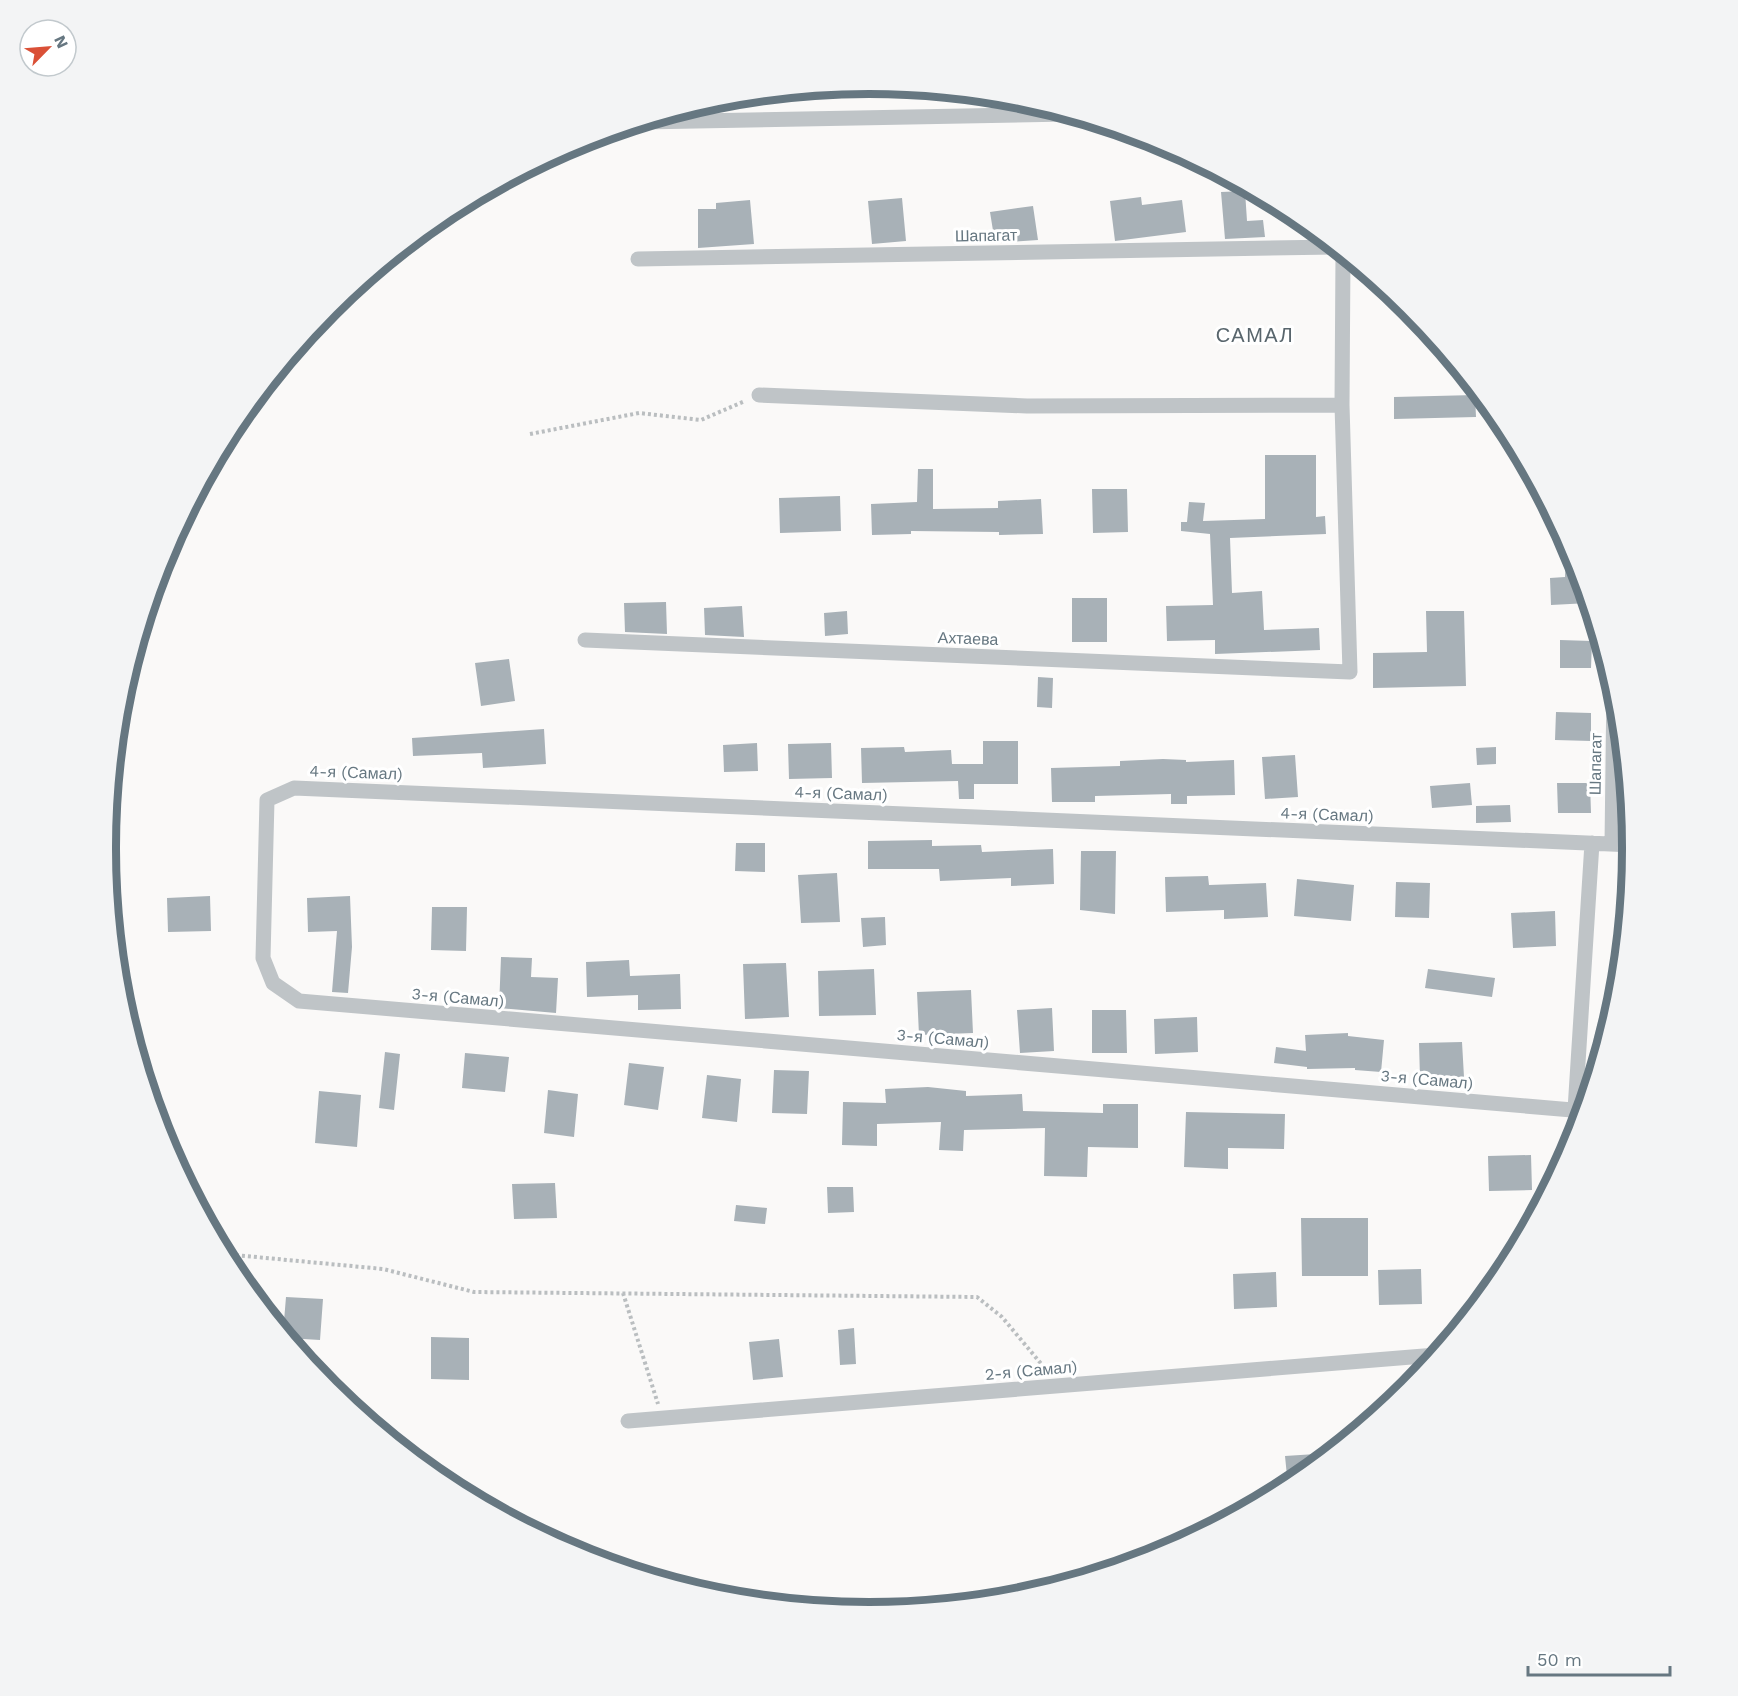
<svg xmlns="http://www.w3.org/2000/svg" width="1738" height="1696" viewBox="0 0 1738 1696" font-family="'Work Sans',sans-serif">
<style>
.building{fill:#a8b1b7}
.lines{fill:none;stroke-linecap:round;stroke-linejoin:round}
.path{stroke:#babec0;stroke-width:4;stroke-dasharray:3 3;stroke-linecap:butt}
.minor{stroke:#bfc4c7;stroke-width:15}
.labels{text-anchor:middle;stroke-width:6;stroke-linejoin:round;paint-order:stroke}
.street-label{font-size:16px;fill:#667781;stroke:#fff}
.quarter-label{font-size:20px;letter-spacing:1.5px;fill:#58656c;stroke:#fff}
.rim{fill:none;stroke:#667781;stroke-width:8}
</style>
<rect width="100%" height="100%" fill="#faf9f8"/>
<path class="building" d="M 1245,191 L 1247,221 L 1263,220 L 1265,237 L 1225,239 L 1221,192 Z
M 1141,197 L 1142,205 L 1182,200 L 1186,232 L 1115,241 L 1110,201 Z
M 902,198 L 906,241 L 872,244 L 868,201 Z
M 750,200 L 754,244 L 698,248 L 698,209 L 716,209 L 716,203 Z
M 1033,206 L 1038,240 L 995,243 L 990,212 Z
M 1475,395 L 1476,417 L 1394,419 L 1394,397 Z
M 1265,455 L 1316,455 L 1316,517 L 1325,516 L 1326,534 L 1230,538 L 1232,593 L 1262,591 L 1264,630 L 1319,628 L 1320,650 L 1215,654 L 1215,640 L 1167,641 L 1166,606 L 1213,605 L 1210,534 L 1181,531 L 1181,522 L 1187,522 L 1189,502 L 1205,503 L 1203,521 L 1265,519 Z
M 918,469 L 933,469 L 933,509 L 998,508 L 998,501 L 1041,499 L 1043,534 L 999,535 L 999,532 L 911,531 L 911,534 L 872,535 L 871,504 L 917,502 Z
M 1092,489 L 1127,489 L 1128,532 L 1093,533 Z
M 840,496 L 841,531 L 780,533 L 779,498 Z
M 1566,539 L 1575,556 L 1589,603 L 1551,605 L 1550,578 L 1565,577 Z
M 1072,598 L 1107,598 L 1107,642 L 1072,642 Z
M 666,602 L 667,634 L 625,632 L 624,603 Z
M 742,606 L 744,637 L 705,635 L 704,608 Z
M 847,611 L 848,634 L 825,636 L 824,613 Z
M 1426,611 L 1464,611 L 1466,686 L 1373,688 L 1373,653 L 1427,652 Z
M 1560,640 L 1592,641 L 1591,668 L 1560,668 Z
M 509,659 L 515,701 L 481,706 L 475,663 Z
M 1038,677 L 1053,678 L 1052,708 L 1037,707 Z
M 1556,712 L 1591,713 L 1591,741 L 1555,740 Z
M 544,729 L 546,764 L 483,768 L 482,753 L 413,756 L 412,738 Z
M 983,741 L 1018,741 L 1018,784 L 974,784 L 974,799 L 959,799 L 958,781 L 862,783 L 861,748 L 904,747 L 905,752 L 951,750 L 952,764 L 983,764 Z
M 757,743 L 758,771 L 724,772 L 723,745 Z
M 831,743 L 832,778 L 789,779 L 788,744 Z
M 1496,747 L 1496,764 L 1477,765 L 1476,748 Z
M 1295,755 L 1298,797 L 1265,799 L 1262,757 Z
M 1163,759 L 1186,760 L 1186,762 L 1234,760 L 1235,795 L 1187,796 L 1187,804 L 1171,804 L 1171,794 L 1095,796 L 1095,802 L 1052,802 L 1051,768 L 1120,766 L 1120,761 Z
M 1470,783 L 1472,805 L 1432,808 L 1430,786 Z
M 1557,783 L 1590,783 L 1591,813 L 1558,813 Z
M 1510,805 L 1511,822 L 1476,823 L 1476,806 Z
M 932,840 L 932,846 L 981,845 L 982,852 L 1053,849 L 1054,884 L 1011,886 L 1011,878 L 940,881 L 939,869 L 868,869 L 868,841 Z
M 736,843 L 765,843 L 765,872 L 735,871 Z
M 1081,851 L 1116,851 L 1115,914 L 1080,910 Z
M 837,873 L 840,922 L 801,923 L 798,875 Z
M 1208,876 L 1209,885 L 1266,883 L 1268,917 L 1224,919 L 1224,910 L 1166,912 L 1165,877 Z
M 1297,879 L 1354,885 L 1351,921 L 1294,916 Z
M 1396,882 L 1430,883 L 1429,918 L 1395,917 Z
M 210,896 L 211,931 L 168,932 L 167,898 Z
M 350,896 L 352,947 L 348,993 L 332,992 L 337,931 L 308,932 L 307,898 Z
M 432,907 L 467,907 L 466,951 L 431,950 Z
M 1555,911 L 1556,946 L 1513,948 L 1511,913 Z
M 885,917 L 886,945 L 863,947 L 861,918 Z
M 501,957 L 532,958 L 531,977 L 558,978 L 556,1013 L 499,1008 Z
M 629,960 L 630,976 L 680,974 L 681,1009 L 638,1010 L 638,995 L 587,997 L 586,962 Z
M 786,963 L 789,1017 L 745,1019 L 743,964 Z
M 874,969 L 876,1015 L 819,1016 L 818,971 Z
M 1428,969 L 1495,978 L 1492,997 L 1425,988 Z
M 971,990 L 973,1033 L 919,1035 L 917,992 Z
M 1052,1008 L 1054,1051 L 1020,1053 L 1017,1010 Z
M 1092,1010 L 1126,1010 L 1127,1053 L 1092,1053 Z
M 1197,1017 L 1198,1052 L 1155,1054 L 1154,1019 Z
M 1348,1033 L 1348,1036 L 1384,1040 L 1381,1072 L 1355,1070 L 1355,1068 L 1307,1069 L 1307,1067 L 1274,1063 L 1276,1047 L 1306,1051 L 1305,1035 Z
M 1462,1042 L 1464,1077 L 1420,1078 L 1419,1043 Z
M 385,1052 L 400,1054 L 394,1110 L 379,1108 Z
M 465,1053 L 509,1057 L 505,1092 L 462,1088 Z
M 629,1063 L 664,1067 L 658,1110 L 624,1105 Z
M 774,1070 L 809,1071 L 807,1114 L 772,1113 Z
M 707,1075 L 741,1079 L 737,1122 L 702,1118 Z
M 928,1087 L 966,1091 L 966,1096 L 1022,1094 L 1023,1111 L 1103,1113 L 1103,1104 L 1138,1104 L 1138,1148 L 1088,1147 L 1087,1177 L 1044,1176 L 1045,1128 L 964,1130 L 963,1151 L 939,1150 L 941,1122 L 877,1124 L 877,1146 L 842,1145 L 843,1102 L 886,1103 L 885,1089 Z
M 548,1090 L 578,1094 L 574,1137 L 544,1133 Z
M 319,1091 L 361,1095 L 357,1147 L 315,1143 Z
M 1186,1112 L 1285,1114 L 1284,1149 L 1228,1148 L 1228,1169 L 1184,1167 Z
M 1531,1155 L 1532,1190 L 1489,1191 L 1488,1156 Z
M 555,1183 L 557,1218 L 514,1219 L 512,1184 Z
M 827,1187 L 853,1187 L 854,1212 L 828,1213 Z
M 736,1205 L 767,1208 L 765,1224 L 734,1221 Z
M 1301,1218 L 1368,1218 L 1368,1276 L 1302,1276 Z
M 1421,1269 L 1422,1304 L 1379,1305 L 1378,1270 Z
M 1276,1272 L 1277,1307 L 1234,1309 L 1233,1274 Z
M 286,1297 L 323,1299 L 320,1340 L 287,1338 L 283,1333 Z
M 854,1328 L 856,1364 L 840,1365 L 838,1330 Z
M 431,1337 L 469,1338 L 469,1380 L 431,1379 Z
M 779,1339 L 783,1377 L 753,1380 L 749,1342 Z
M 1331,1453 L 1293,1483 L 1288,1486 L 1285,1456 Z"/>
<g class="lines">
<path class="path" d="M 530,434 L 639,413 L 701,420 L 745,401
M 224,1254 L 383,1269 L 474,1292 L 977,1297 L 1002,1317 L 1048,1372
M 623,1293 L 658,1404"/>
<path class="minor" d="M 642,122 L 1069,114
M 638,259 L 1335,247
M 759,395 L 1027,406 L 1342,405
M 585,640 L 1350,672 L 1342,405 L 1343,254
M 1612,844 L 1614,683
M 1575,1110 L 1592,843
M 1584,1111 L 299,1001 L 273,983 L 263,958 L 267,800 L 294,788 L 1633,845
M 628,1421 L 1436,1355"/>
</g>
<g class="labels">
<g class="street-label">
<text transform="translate(986 235) rotate(-1)" y="6">Шапагат</text>
<text transform="translate(968 638) rotate(2)" y="6">Ахтаева</text>
<text transform="translate(1595 764) rotate(-89)" y="6">Шапагат</text>
<text transform="translate(356 772) rotate(2)" y="6">4-я (Самал)</text>
<text transform="translate(841 793) rotate(2)" y="6">4-я (Самал)</text>
<text transform="translate(1327 814) rotate(2)" y="6">4-я (Самал)</text>
<text transform="translate(458 997) rotate(5)" y="6">3-я (Самал)</text>
<text transform="translate(943 1038) rotate(5)" y="6">3-я (Самал)</text>
<text transform="translate(1427 1079) rotate(5)" y="6">3-я (Самал)</text>
<text transform="translate(1031 1370) rotate(-5)" y="6">2-я (Самал)</text>
</g>
<g class="quarter-label">
<text x="1255" y="342">САМАЛ</text>
</g>
</g>
<path d="M0 0H1738V1696H0ZM869 94H869A753 753 0 0 1 1622 847V849A753 753 0 0 1 869 1602H869A753 753 0 0 1 116 849V847A753 753 0 0 1 869 94Z" fill="#f3f4f5" fill-rule="evenodd"/>
<path class="rim" d="M869 94H869A753 753 0 0 1 1622 847V849A753 753 0 0 1 869 1602H869A753 753 0 0 1 116 849V847A753 753 0 0 1 869 94Z"/>
<g transform="translate(48 48) rotate(65)"><circle r="28" fill="#ffffff" stroke="#c2c9cd" stroke-width="1.5"/>
<path d="M0-4.5L10 22L0 15L-10 22Z" fill="#da5037"/>
<text y="-9" font-size="16" font-weight="bold" text-anchor="middle" fill="#667781">N</text>
</g>
<path d="M1528 1666v9h142v-9" fill="none" stroke="#667781" stroke-width="3"/>
<text x="1537" y="1666" font-size="18" fill="#667781" stroke="#ffffff" stroke-width="4.5" paint-order="stroke">50 m</text>
</svg>
